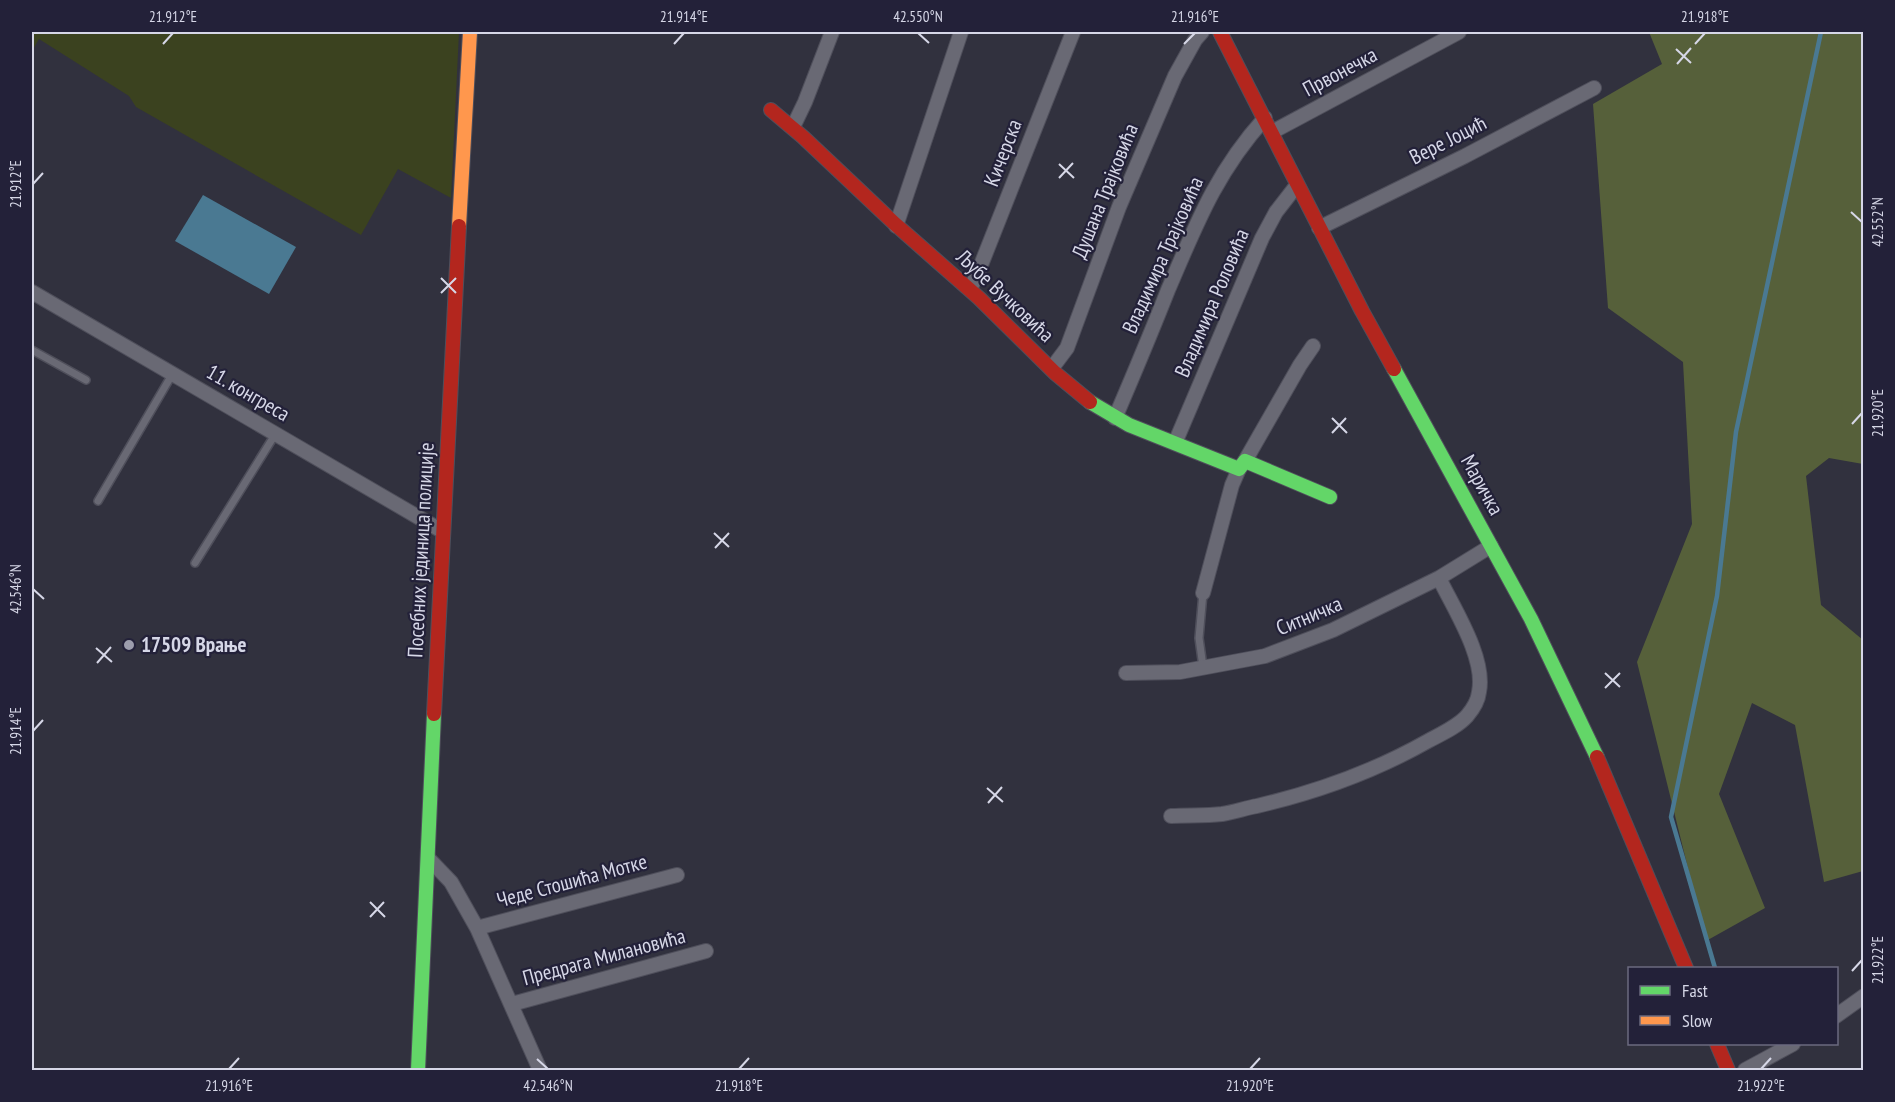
<svg xmlns="http://www.w3.org/2000/svg" width="1895" height="1102" viewBox="0 0 1895 1102" font-family="'PT Sans Narrow',sans-serif">
<style>
.green{fill:#3b421f}
.forest{fill:#56603a}
.water{fill:#4a7992}
.lines{fill:none;stroke-linecap:round;stroke-linejoin:round}
.stream{stroke:#4a7992;stroke-width:4.5}
.lane-casing{stroke:#4f4f5b;stroke-width:10}
.street-casing{stroke:#4f4f5b;stroke-width:16}
.fast-casing{stroke:#4f4f5b;stroke-width:16}
.slow-casing{stroke:#4f4f5b;stroke-width:16}
.jam-casing{stroke:#4f4f5b;stroke-width:16}
.lane{stroke:#696974;stroke-width:7}
.street{stroke:#696974;stroke-width:14}
.fast{stroke:#63d668;stroke-width:14}
.slow{stroke:#ff974d;stroke-width:14}
.jam{stroke:#b3261e;stroke-width:14}
.ticks{fill:none;stroke:#d6d7e7;stroke-width:2}
.poi-dot{fill:#9c9dac;stroke:#232139;stroke-width:2}
.labels{text-anchor:middle;stroke-width:4.5;stroke-linejoin:round;paint-order:stroke}
.street-label{font-size:21px;fill:#d6d7e7;stroke:#232139}
.poi-label{font-size:21px;font-weight:bold;fill:#d6d7e7;stroke:#232139;text-anchor:start}
.neatline{fill:none;stroke:#d6d7e7;stroke-width:2}
.ticks-label{font-size:15px;text-anchor:middle;fill:#d6d7e7}
</style>
<rect width="100%" height="100%" fill="#31313e"/>
<path class="green" d="M 32,32 L 459,32 L 451,198 L 398,169 L 361,235 L 136,107 L 129,96 L 39,39 L 32,51 Z"/>
<path class="forest" d="M 1649,32 L 1863,32 L 1863,464 L 1829,458 L 1806,476 L 1821,605 L 1863,640 L 1863,871 L 1824,882 L 1795,725 L 1752,703 L 1719,794 L 1765,908 L 1706,941 L 1637,662 L 1692,524 L 1683,362 L 1608,308 L 1593,104 L 1662,64 Z"/>
<path class="water" d="M 203,195 L 296,247 L 269,294 L 175,241 Z"/>
<g class="lines">
<path class="stream" d="M 1715,968 L 1671,817 L 1717,596 L 1736,432 L 1821,32"/>
<defs>
<path id="lane" d="M 32,350 L 86,380
M 98,501 L 173,373
M 195,563 L 276,433
M 1203,667 L 1199,638 L 1203,593"/>
<path id="street" d="M 793,127 L 805,102 L 832,32
M 1272,132 L 1459,32
M 896,226 L 961,32
M 1319,228 L 1465,156 L 1594,88
M 970,289 L 977,275 L 1073,32
M 32,292 L 442,531
M 1052,368 L 1067,348 L 1119,207 L 1175,76 L 1195,40 L 1202,32
M 1115,418 C 1133,376 1151,333 1168,290 C 1196,225 1216,172 1265,118
M 1175,443 L 1262,238 L 1276,212 L 1297,185
M 1245,461 L 1300,365 L 1313,346
M 1203,593 L 1232,485 L 1239,469
M 1126,673 L 1180,672 L 1265,656 L 1333,630 L 1439,578 L 1491,546
M 1171,816 C 1188,815 1205,816 1222,814 C 1234,812 1246,808 1257,806 C 1317,792 1375,771 1428,741 C 1441,734 1457,727 1467,716 C 1473,709 1478,701 1479,692 C 1486,658 1454,609 1439,578
M 428,858 L 451,882 L 477,928 L 540,1070
M 477,928 L 677,875
M 512,1004 L 706,951
M 1836,1016 L 1864,996
M 1745,1070 L 1793,1044"/>
<path id="fast" d="M 1394,369 L 1531,619 L 1597,757
M 1090,402 L 1129,425 L 1239,469 L 1245,461 L 1330,497
M 418,1070 L 434,714"/>
<path id="slow" d="M 459,226 L 470,32"/>
<path id="jam" d="M 1220,32 L 1362,311 L 1394,369
M 771,110 L 803,137 L 895,224 L 979,298 L 1055,373 L 1090,402
M 434,714 L 459,226
M 1597,757 L 1686,968
M 1717,1044 L 1728,1070"/>
</defs>
<use href="#lane" class="lane-casing"/>
<use href="#street" class="street-casing"/>
<use href="#fast" class="fast-casing"/>
<use href="#slow" class="slow-casing"/>
<use href="#jam" class="jam-casing"/>
<use href="#lane" class="lane"/>
<use href="#street" class="street"/>
<use href="#fast" class="fast"/>
<use href="#slow" class="slow"/>
<use href="#jam" class="jam"/>
</g>
<path class="ticks" d="M 918,33 L 929,43M 163,44 L 173,33M 674,44 L 684,33M 1184,44 L 1195,33M 1695,44 L 1705,33M 1676,49 L 1691,63M 1677,64 L 1691,48M 1059,164 L 1074,178M 1059,178 L 1073,163M 33,184 L 43,173M 1851,212 L 1862,222M 441,278 L 456,293M 441,293 L 456,278M 1332,418 L 1347,433M 1852,424 L 1862,413M 1332,433 L 1346,418M 714,533 L 729,547M 715,548 L 729,533M 33,589 L 44,599M 96,648 L 112,662M 97,663 L 111,647M 1605,673 L 1620,687M 1605,688 L 1620,673M 33,731 L 43,720M 987,788 L 1003,802M 988,803 L 1002,787M 370,902 L 385,917M 370,917 L 384,902M 1852,971 L 1862,960M 537,1059 L 548,1069M 229,1069 L 239,1058M 739,1069 L 749,1058M 1250,1069 L 1260,1058M 1761,1069 L 1771,1058"/>
<circle class="poi-dot" cx="129" cy="645" r="6"/>
<g class="labels">
<g class="street-label">
<text transform="translate(1340 72) rotate(-28)" y="7">Првонечка</text>
<text transform="translate(1448 140) rotate(-27)" y="7">Вере Јоцић</text>
<text transform="translate(1003 153) rotate(-69)" y="7">Кичерска</text>
<text transform="translate(1105 191) rotate(-68)" y="7">Душана Трајковића</text>
<text transform="translate(1163 255) rotate(-66)" y="7">Владимира Трајковића</text>
<text transform="translate(1005 296) rotate(43)" y="7">Љубе Вучковића</text>
<text transform="translate(1212 303) rotate(-67)" y="7">Владимира Роловића</text>
<text transform="translate(248 393) rotate(30)" y="7">11. конгреса</text>
<text transform="translate(1482 485) rotate(61)" y="7">Маричка</text>
<text transform="translate(421 550) rotate(-87)" y="7">Посебних јединица полиције</text>
<text transform="translate(1309 616) rotate(-23)" y="7">Ситничка</text>
<text transform="translate(572 881) rotate(-15)" y="7">Чеде Стошића Мотке</text>
<text transform="translate(604 957) rotate(-15)" y="7">Предрага Милановића</text>
</g>
<g class="poi-label">
<text x="141" y="652">17509 Врање</text>
</g>
</g>
<rect width="1895" height="1102" fill="none" stroke="#232139" stroke-width="66"/>
<rect x="1628" y="967" width="210" height="78" fill="#232139" stroke="#6b6a7f" stroke-width="1.5"/>
<rect x="1640" y="986" width="30" height="9" fill="#63d668" stroke="#6b6a7f" stroke-width="1.5"/>
<text x="1682" y="997" font-size="18" fill="#d6d7e7">Fast</text>
<rect x="1640" y="1016" width="30" height="9" fill="#ff974d" stroke="#6b6a7f" stroke-width="1.5"/>
<text x="1682" y="1027" font-size="18" fill="#d6d7e7">Slow</text>
<rect x="33" y="33" width="1829" height="1036" class="neatline"/>
<g class="ticks-label">
<text x="173" y="22">21.912°E</text>
<text x="684" y="22">21.914°E</text>
<text x="918" y="22">42.550°N</text>
<text x="1195" y="22">21.916°E</text>
<text x="1705" y="22">21.918°E</text>
<text transform="translate(16 184) rotate(-90)" y="5">21.912°E</text>
<text transform="translate(1878 222) rotate(-90)" y="5">42.552°N</text>
<text transform="translate(1878 413) rotate(-90)" y="5">21.920°E</text>
<text transform="translate(16 589) rotate(-90)" y="5">42.546°N</text>
<text transform="translate(16 731) rotate(-90)" y="5">21.914°E</text>
<text transform="translate(1878 960) rotate(-90)" y="5">21.922°E</text>
<text x="229" y="1091">21.916°E</text>
<text x="548" y="1091">42.546°N</text>
<text x="739" y="1091">21.918°E</text>
<text x="1250" y="1091">21.920°E</text>
<text x="1761" y="1091">21.922°E</text>
</g>
</svg>
